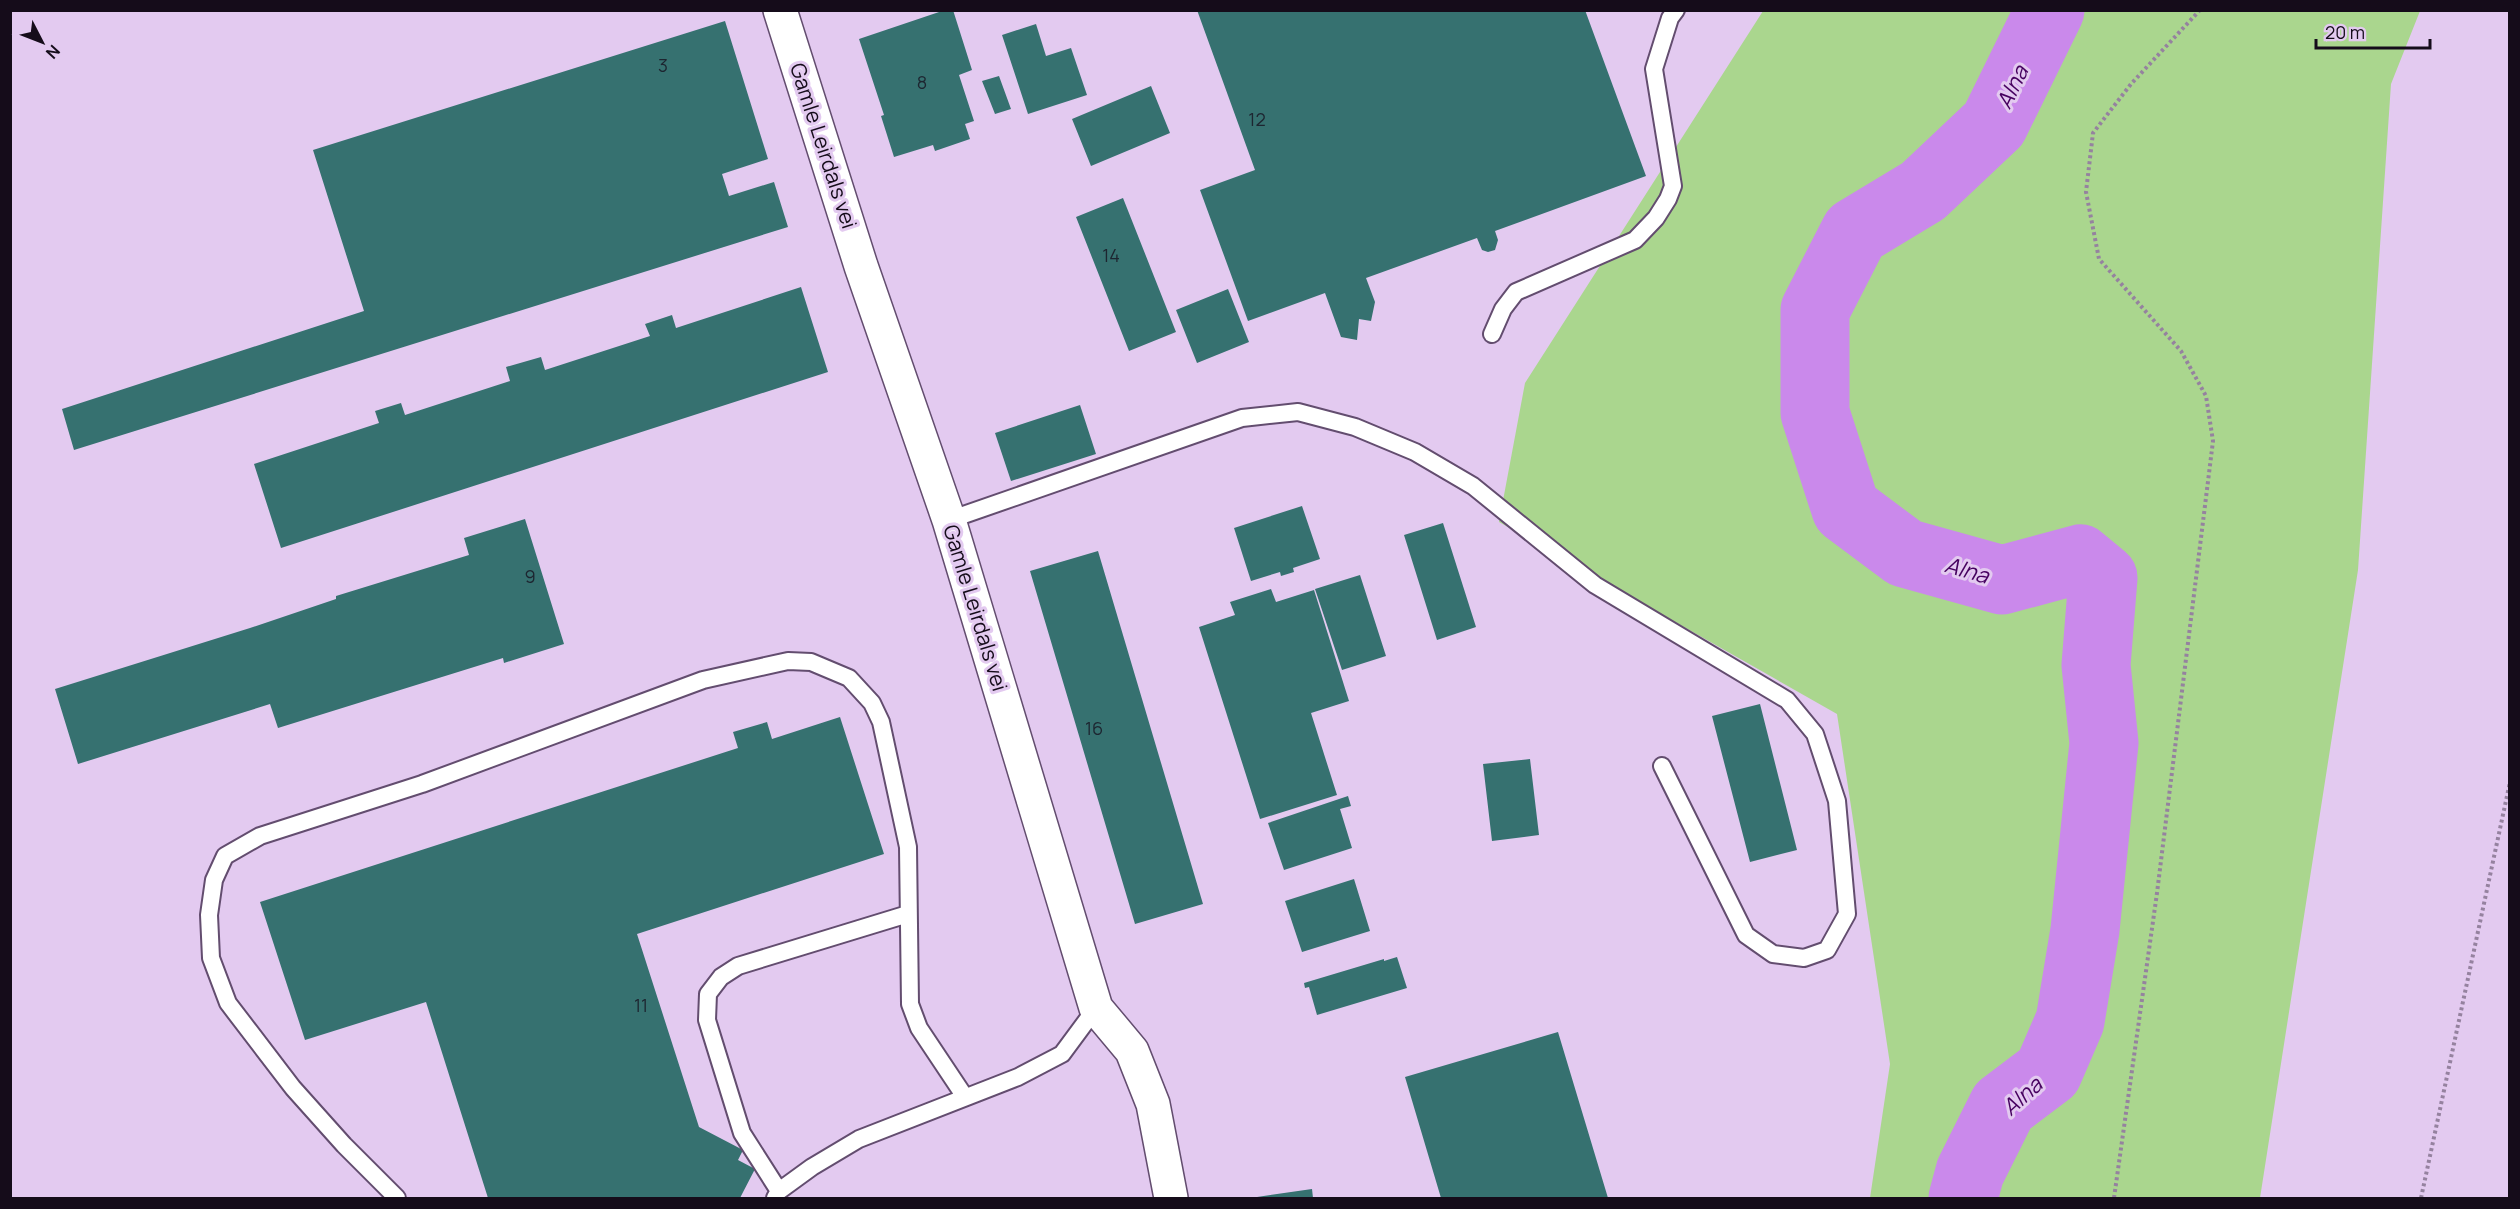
<svg xmlns="http://www.w3.org/2000/svg" width="2520" height="1209" viewBox="0 0 2520 1209" font-family="Manrope,sans-serif">
<style>
.green{fill:#aad68e}
.lines{fill:none;stroke-linecap:round;stroke-linejoin:round}
.river{stroke:#ca89eb;stroke-width:69}
.building{fill:#367170}
.service-casing{stroke:#634d6f;stroke-width:20}
.minor-casing{stroke:#634d6f;stroke-width:36}
.path{stroke:#95829f;stroke-width:4;stroke-dasharray:3 3;stroke-linecap:butt}
.service{stroke:#fff;stroke-width:16}
.minor{stroke:#fff;stroke-width:33}
.labels{text-anchor:middle;stroke-width:6;stroke-linejoin:round;paint-order:stroke}
.number-label{font-size:18px;fill:#1d2530}
.street-label{font-size:21px;fill:#150c1a;stroke:#e3caf0}
.water-label{font-size:22px;font-style:italic;fill:#46015f;stroke:#e3caf0}
</style>
<rect width="100%" height="100%" fill="#e3caf0"/>
<path class="green" d="M 1763,11 L 2420,11 L 2391,84 L 2358,570 L 2260,1198 L 1870,1198 L 1890,1064 L 1837,714 L 1499,522 L 1525,383 Z"/>
<g class="lines">
<path class="river" d="M 1963,1198 L 1970,1172 L 2003,1106 L 2048,1072 L 2070,1021 L 2085,930 L 2104,743 L 2096,665 L 2103,578 L 2080,559 L 2002,580 L 1905,553 L 1846,509 L 1815,413 L 1815,310 L 1855,232 L 1923,191 L 1994,124 L 2050,10"/>
</g>
<path class="building" d="M 945,10 L 953,10 L 972,70 L 959,75 L 974,121 L 965,124 L 970,139 L 935,151 L 933,145 L 894,157 L 881,116 L 884,115 L 859,39 Z
M 1197,10 L 1585,10 L 1646,176 L 1495,231 L 1498,240 L 1495,250 L 1488,252 L 1482,250 L 1477,238 L 1366,278 L 1375,302 L 1371,321 L 1359,319 L 1357,340 L 1341,337 L 1325,293 L 1248,321 L 1200,190 L 1255,170 Z
M 725,21 L 768,159 L 722,174 L 729,196 L 774,182 L 788,227 L 74,450 L 62,409 L 364,311 L 313,150 Z
M 1036,24 L 1046,56 L 1071,48 L 1087,95 L 1028,114 L 1002,35 Z
M 999,76 L 1011,109 L 995,114 L 982,81 Z
M 1151,86 L 1170,133 L 1091,166 L 1072,119 Z
M 1123,198 L 1176,332 L 1129,351 L 1076,217 Z
M 801,287 L 828,372 L 281,548 L 254,464 L 379,423 L 375,411 L 401,403 L 405,415 L 510,381 L 506,367 L 541,357 L 545,370 L 650,336 L 645,324 L 672,315 L 676,328 Z
M 1228,289 L 1249,342 L 1197,363 L 1176,310 Z
M 1080,405 L 1096,454 L 1011,481 L 995,433 Z
M 1302,506 L 1320,559 L 1293,568 L 1294,572 L 1281,576 L 1280,572 L 1251,581 L 1234,528 Z
M 525,519 L 564,644 L 504,663 L 503,658 L 278,728 L 270,704 L 78,764 L 55,689 L 250,628 L 336,599 L 336,596 L 469,555 L 464,538 Z
M 1443,523 L 1476,627 L 1437,640 L 1404,535 Z
M 1098,551 L 1203,904 L 1135,924 L 1030,571 Z
M 1360,575 L 1386,656 L 1342,670 L 1315,589 Z
M 1271,589 L 1276,602 L 1314,590 L 1349,701 L 1311,713 L 1337,795 L 1260,819 L 1199,627 L 1235,615 L 1230,602 Z
M 1760,704 L 1797,850 L 1750,862 L 1712,716 Z
M 840,717 L 884,854 L 637,934 L 699,1127 L 743,1150 L 738,1160 L 755,1169 L 740,1198 L 488,1198 L 426,1002 L 305,1040 L 260,902 L 738,748 L 733,732 L 767,722 L 772,739 Z
M 1530,759 L 1539,835 L 1492,841 L 1483,764 Z
M 1348,796 L 1351,806 L 1340,809 L 1352,848 L 1284,870 L 1268,823 Z
M 1354,879 L 1370,931 L 1302,952 L 1285,901 Z
M 1397,957 L 1407,988 L 1317,1015 L 1309,987 L 1305,988 L 1304,983 L 1384,959 L 1384,961 Z
M 1558,1032 L 1608,1198 L 1441,1198 L 1405,1077 Z
M 1312,1189 L 1313,1198 L 1257,1198 L 1257,1197 Z"/>
<g class="lines">
<defs>
<path id="service" d="M 1492,334 L 1503,309 L 1516,292 L 1635,240 L 1656,218 L 1668,199 L 1673,186 L 1654,69 L 1670,18 L 1676,10
M 949,520 L 1242,418 L 1298,412 L 1355,427 L 1415,452 L 1473,486 L 1595,585 L 1787,700 L 1815,734 L 1837,801 L 1847,914 L 1827,950 L 1804,958 L 1773,954 L 1746,935 L 1662,766
M 779,1191 L 742,1133 L 707,1020 L 708,994 L 721,977 L 738,966 L 908,914
M 397,1198 L 344,1145 L 293,1088 L 228,1003 L 211,958 L 209,915 L 214,880 L 225,856 L 260,836 L 422,784 L 703,680 L 788,661 L 811,662 L 849,678 L 872,703 L 881,722 L 908,847 L 910,1004 L 919,1028 L 965,1097
M 775,1198 L 779,1191 L 812,1167 L 859,1139 L 1018,1077 L 1062,1054 L 1096,1008"/>
<path id="minor" d="M 780,10 L 861,266 L 949,520 L 1096,1008 L 1132,1051 L 1153,1104 L 1171,1198"/>
</defs>
<use href="#service" class="service-casing"/>
<use href="#minor" class="minor-casing"/>
<path class="path" d="M 2114,1198 L 2157,893 L 2213,441 L 2206,396 L 2181,351 L 2099,259 L 2086,192 L 2093,133 L 2131,84 L 2200,10
M 2421,1198 L 2510,782"/>
<use href="#service" class="service"/>
<use href="#minor" class="minor"/>
</g>
<g class="labels">
<g class="number-label">
<text x="663" y="72">3</text>
<text x="922" y="89">8</text>
<text x="1257" y="126">12</text>
<text x="1111" y="262">14</text>
<text x="530" y="583">9</text>
<text x="1094" y="735">16</text>
<text x="641" y="1012">11</text>
</g>
<g class="street-label">
<text transform="translate(823 146) rotate(72)" y="7">Gamle Leirdals vei</text>
<text transform="translate(975 608) rotate(73)" y="7">Gamle Leirdals vei</text>
</g>
<g class="water-label">
<text transform="translate(2012 87) rotate(-64)" y="8">Alna</text>
<text transform="translate(1967 570) rotate(16)" y="8">Alna</text>
<text transform="translate(2022 1096) rotate(-42)" y="8">Alna</text>
</g>
</g>
<rect width="2520" height="1209" fill="none" stroke="#150c1a" stroke-width="24"/>
<g transform="translate(42 42) rotate(132)" stroke="#e3caf0" stroke-width="4.5" paint-order="stroke">
<path d="M0-4.5L10 22L0 15L-10 22Z" fill="#150c1a"/>
<text y="-9" font-size="16" font-weight="bold" text-anchor="middle" fill="#150c1a">N</text>
</g>
<path d="M2316 39v9h114v-9" fill="none" stroke="#150c1a" stroke-width="3"/>
<text x="2325" y="39" font-size="18" fill="#150c1a" stroke="#e3caf0" stroke-width="4.5" paint-order="stroke">20 m</text>
</svg>
